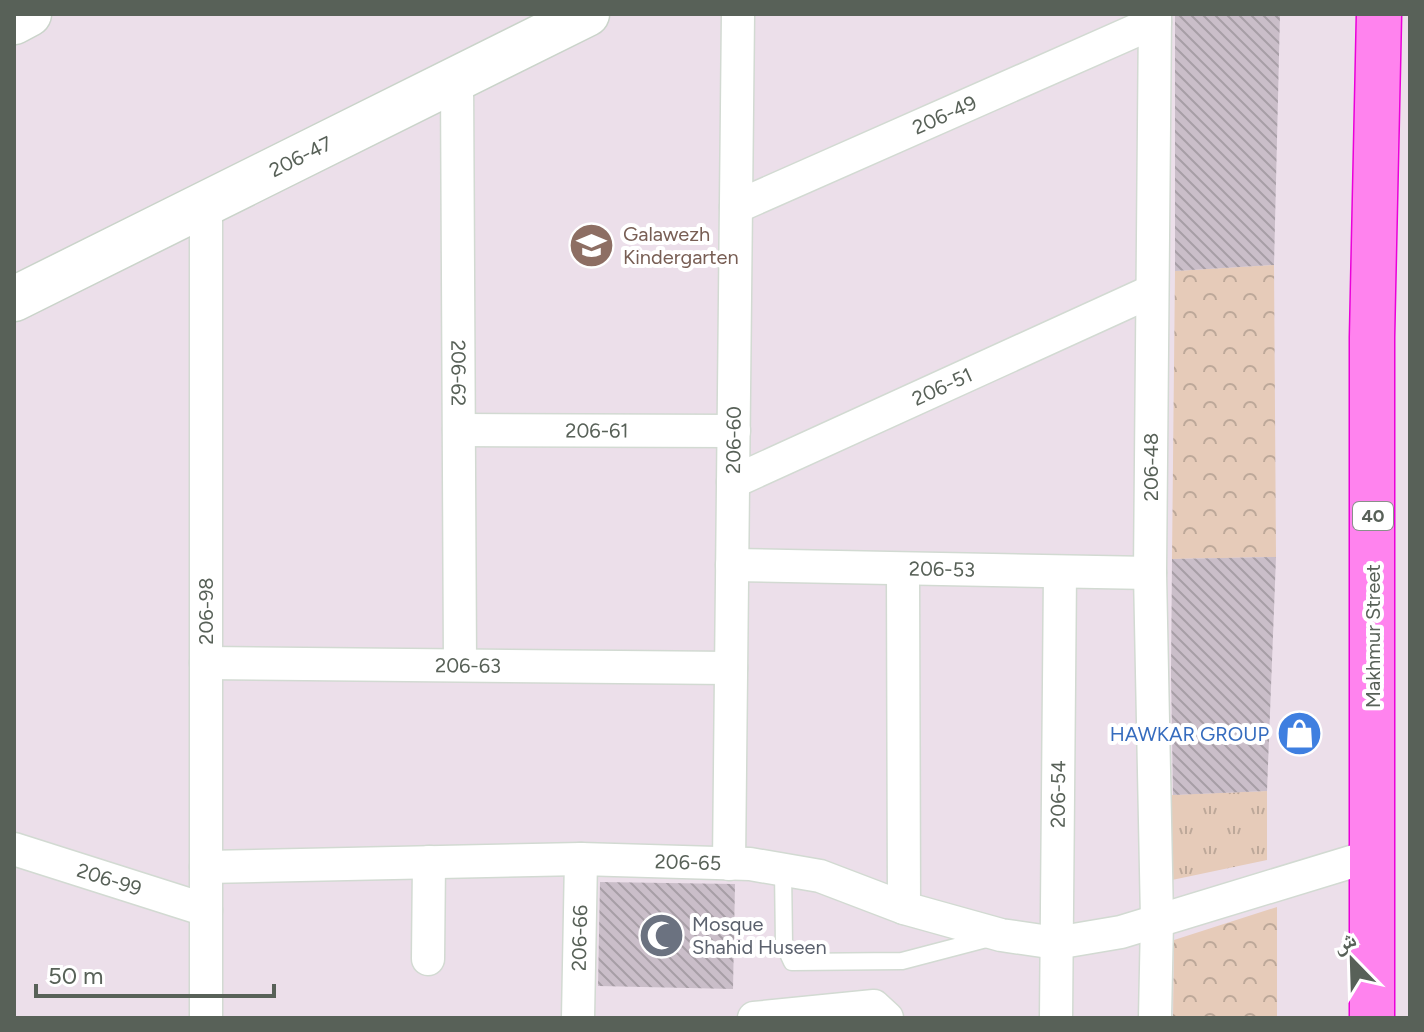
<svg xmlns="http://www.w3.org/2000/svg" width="1424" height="1032" viewBox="0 0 1424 1032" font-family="Figtree,'Noto Naskh Arabic',sans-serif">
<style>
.forest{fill:url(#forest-crowns)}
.park{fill:url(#park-tufts)}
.building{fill:url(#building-back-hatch)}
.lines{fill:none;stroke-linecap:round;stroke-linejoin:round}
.lane-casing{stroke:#d2dad2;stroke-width:19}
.street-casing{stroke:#d2dad2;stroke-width:35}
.secondary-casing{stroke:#cad4ca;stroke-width:47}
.highway-casing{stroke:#eb00d9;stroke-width:47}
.lane{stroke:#fff;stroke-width:16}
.street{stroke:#fff;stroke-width:32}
.secondary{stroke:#fff;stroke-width:44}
.highway{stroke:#ff83ee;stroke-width:44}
.labels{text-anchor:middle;stroke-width:8;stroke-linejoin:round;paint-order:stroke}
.shield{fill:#fff;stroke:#8a908a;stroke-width:2}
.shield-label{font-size:18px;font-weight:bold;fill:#586158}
.street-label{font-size:20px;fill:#586158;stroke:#fff}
.education-label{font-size:20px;fill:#785e54;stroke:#fff;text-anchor:start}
.shop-label{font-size:20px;fill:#366cbe;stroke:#fff;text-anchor:end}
.worship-label{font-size:20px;fill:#5b616d;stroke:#fff;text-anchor:start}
</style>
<defs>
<pattern id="forest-crowns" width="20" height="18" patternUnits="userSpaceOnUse" patternTransform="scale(2)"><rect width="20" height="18" fill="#e6cbb9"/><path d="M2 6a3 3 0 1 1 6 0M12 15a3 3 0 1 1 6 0" fill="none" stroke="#bda899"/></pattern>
<pattern id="park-tufts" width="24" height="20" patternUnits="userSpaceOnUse" patternTransform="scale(2)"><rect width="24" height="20" fill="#e6cbb9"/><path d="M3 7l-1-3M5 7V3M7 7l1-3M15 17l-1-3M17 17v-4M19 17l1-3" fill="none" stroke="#bda899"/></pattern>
<pattern id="building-back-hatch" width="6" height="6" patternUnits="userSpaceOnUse" patternTransform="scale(2)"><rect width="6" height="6" fill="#cabec9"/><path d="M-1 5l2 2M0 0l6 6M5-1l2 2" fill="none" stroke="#a79ea6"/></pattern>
</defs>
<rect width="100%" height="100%" fill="#ecdfea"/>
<path class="forest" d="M 1274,265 L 1276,557 L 1172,559 L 1175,271 Z
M 1277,907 L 1277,1018 L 1173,1018 L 1174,940 Z"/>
<path class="park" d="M 1267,791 L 1267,860 L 1172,880 L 1170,795 Z"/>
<path class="building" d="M 1175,14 L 1280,14 L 1274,265 L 1175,271 Z
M 1276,557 L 1267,791 L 1173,795 L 1171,674 L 1172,559 Z
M 600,882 L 735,884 L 733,989 L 598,986 Z"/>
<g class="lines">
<defs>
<path id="lane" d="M 783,870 L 784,945 L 792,962 L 902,961 L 990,938"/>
<g id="street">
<path d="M 1155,14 L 1150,573 L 1157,920 L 1155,1018"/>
<path id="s1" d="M 457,79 L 460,665"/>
<path d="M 206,204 L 206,1018"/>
<path id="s2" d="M 736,207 L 1155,22"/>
<path id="s3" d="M 459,430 L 734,431"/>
<path id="s4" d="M 733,482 L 1152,291"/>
<path id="s5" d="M 732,565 L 1150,573"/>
<path d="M 903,569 L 904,908"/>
<path id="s6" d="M 206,663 L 731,668"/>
<path id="s7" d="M 14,849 L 206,910"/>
<path id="s8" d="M 729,864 L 738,14"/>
<path id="s9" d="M 206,867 L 581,859 L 750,864 L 820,876 L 904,908 L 1001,935 L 1056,943 L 1121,932 L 1374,855"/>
<path d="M 428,959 L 429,862"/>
<path id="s10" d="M 578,1018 L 581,859"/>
<path d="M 754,1018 L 874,1006 L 887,1018"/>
<path id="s11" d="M 1056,1018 L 1060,572"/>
</g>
<g id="secondary">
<path d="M 14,22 L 29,14"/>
<path id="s12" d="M 14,299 L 587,14"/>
</g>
<path id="highway" d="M 1372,1018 L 1372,337 L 1379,14"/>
</defs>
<use href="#lane" class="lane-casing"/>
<use href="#street" class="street-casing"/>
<use href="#secondary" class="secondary-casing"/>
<use href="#highway" class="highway-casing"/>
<use href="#lane" class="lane"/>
<use href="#street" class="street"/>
<use href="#secondary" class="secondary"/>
<use href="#highway" class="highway"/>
</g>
<defs>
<symbol id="school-disc" viewBox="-11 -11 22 22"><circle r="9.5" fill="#8d6e63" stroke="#fff"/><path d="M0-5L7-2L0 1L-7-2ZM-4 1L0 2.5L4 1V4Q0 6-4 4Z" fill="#fff"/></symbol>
<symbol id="shop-disc" viewBox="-11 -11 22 22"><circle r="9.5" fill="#3f7fe0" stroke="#fff"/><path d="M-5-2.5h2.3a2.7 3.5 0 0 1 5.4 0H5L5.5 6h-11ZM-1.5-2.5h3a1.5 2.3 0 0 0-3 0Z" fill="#fff"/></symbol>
<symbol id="mosque-disc" viewBox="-11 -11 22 22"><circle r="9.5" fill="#6b7280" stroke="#fff"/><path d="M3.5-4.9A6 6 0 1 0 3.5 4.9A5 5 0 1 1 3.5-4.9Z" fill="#fff"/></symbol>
</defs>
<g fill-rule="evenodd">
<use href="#school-disc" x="566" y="220" width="51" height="51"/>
<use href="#shop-disc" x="1274" y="708" width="51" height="51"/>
<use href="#mosque-disc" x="636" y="910" width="51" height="51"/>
</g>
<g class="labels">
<rect class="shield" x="1353" y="502" width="40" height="28" rx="6"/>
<g class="shield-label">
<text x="1373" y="522">40</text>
</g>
<g class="street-label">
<text dy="7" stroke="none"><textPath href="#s2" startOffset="228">206-49</textPath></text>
<text dy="7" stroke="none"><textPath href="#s12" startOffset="320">206-47</textPath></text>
<text dy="7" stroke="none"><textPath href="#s1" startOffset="294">206-62</textPath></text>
<text dy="7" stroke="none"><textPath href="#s4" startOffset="230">206-51</textPath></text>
<text dy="7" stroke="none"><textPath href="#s3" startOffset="138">206-61</textPath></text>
<text dy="7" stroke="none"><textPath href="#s8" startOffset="424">206-60</textPath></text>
<text transform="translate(1151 467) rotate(-90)" y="7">206-48</text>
<text dy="7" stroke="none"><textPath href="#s5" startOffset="210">206-53</textPath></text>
<text transform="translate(206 611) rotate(-90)" y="7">206-98</text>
<text transform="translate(1373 636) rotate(-90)" y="7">Makhmur Street</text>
<text dy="7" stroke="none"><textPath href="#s6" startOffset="262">206-63</textPath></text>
<text dy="7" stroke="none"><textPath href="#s11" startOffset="224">206-54</textPath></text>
<text dy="7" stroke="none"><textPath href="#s9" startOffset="482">206-65</textPath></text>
<text dy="7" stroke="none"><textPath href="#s7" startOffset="100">206-99</textPath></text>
<text dy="7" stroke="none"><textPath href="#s10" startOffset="80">206-66</textPath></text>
</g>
<g class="education-label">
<text x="623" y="241">Galawezh<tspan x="623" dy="23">Kindergarten</tspan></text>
</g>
<g class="shop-label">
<text x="1269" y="741">HAWKAR GROUP</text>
</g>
<g class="worship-label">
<text x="692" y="931">Mosque<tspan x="692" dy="23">Shahid Huseen</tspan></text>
</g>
</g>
<rect width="1424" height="1032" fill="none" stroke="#586158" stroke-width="32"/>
<g transform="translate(1352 960) rotate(337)" stroke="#ffffff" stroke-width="6" paint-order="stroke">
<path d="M0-6L14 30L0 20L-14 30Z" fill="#586158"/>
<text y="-12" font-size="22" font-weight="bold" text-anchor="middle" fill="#586158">ش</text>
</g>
<path d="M36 984v12h238v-12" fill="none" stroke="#586158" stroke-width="4"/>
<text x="48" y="984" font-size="24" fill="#586158" stroke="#ffffff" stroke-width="6" paint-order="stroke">50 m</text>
</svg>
